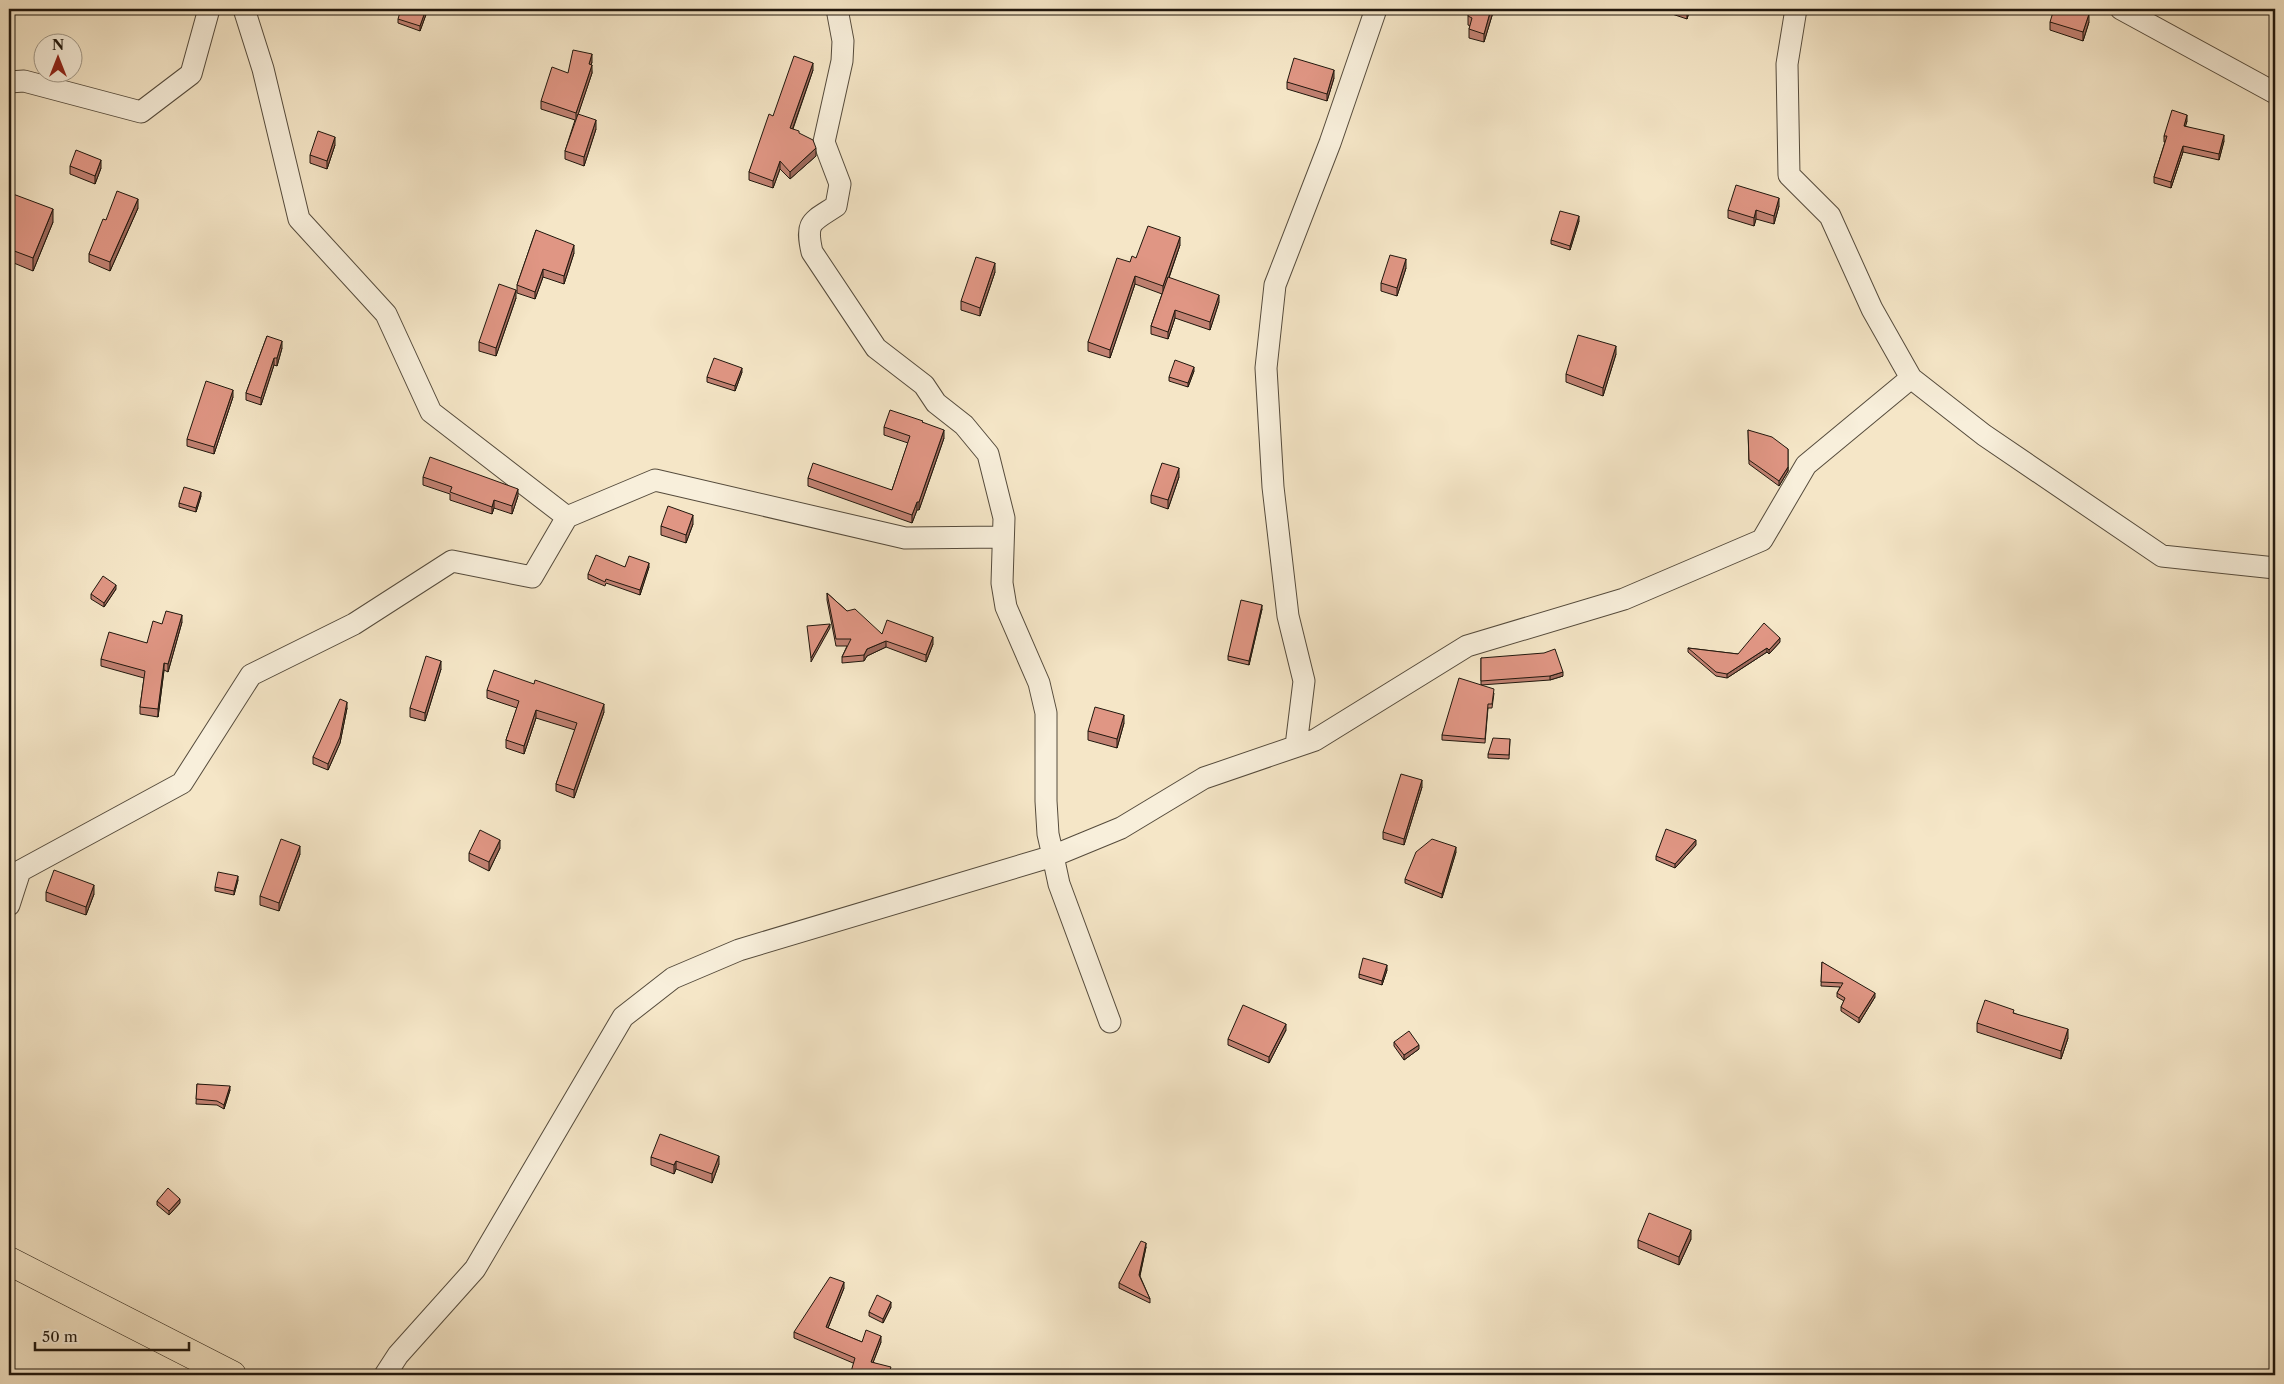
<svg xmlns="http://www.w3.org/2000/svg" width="2284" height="1384" viewBox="0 0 2284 1384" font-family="'Libre Caslon Text',serif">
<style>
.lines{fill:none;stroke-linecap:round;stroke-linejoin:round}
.street-casing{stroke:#554b3c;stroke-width:23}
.highway-casing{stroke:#20170d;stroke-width:29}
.street{stroke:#f8efdb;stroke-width:21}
.highway{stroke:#f5e6c7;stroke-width:28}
.wall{fill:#c18172;stroke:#20170d}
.shaded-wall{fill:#9d695c;stroke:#20170d}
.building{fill:#e09684;stroke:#20170d}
</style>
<rect width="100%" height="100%" fill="#f5e6c7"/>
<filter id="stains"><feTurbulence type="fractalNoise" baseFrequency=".004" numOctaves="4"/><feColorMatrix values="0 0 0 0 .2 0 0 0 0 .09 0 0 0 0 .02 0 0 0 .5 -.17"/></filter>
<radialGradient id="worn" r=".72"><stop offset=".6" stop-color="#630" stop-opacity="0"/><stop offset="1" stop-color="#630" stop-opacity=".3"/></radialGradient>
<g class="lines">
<defs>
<path id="street" d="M 244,9 L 263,69 L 299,219 L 386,314 L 431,412 L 567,517
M 837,9 L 843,41 L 842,61 L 824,142 L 840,184 L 836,206 C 812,222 805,221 812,252 L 876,348 L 924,385 L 936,403 L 964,425 L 988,454 L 1004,518 L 1002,583 L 1006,607 L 1039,683 L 1046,713 L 1046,801 L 1048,834 L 1053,856 L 1059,884 L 1110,1022
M 1796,9 L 1787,64 L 1789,175 L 1830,216 L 1872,309 L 1911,378 L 1984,435 L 2162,556 L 2275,568
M 2121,9 L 2275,93
M 9,82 L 24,81 L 141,112 L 191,74 L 209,9
M 1296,746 L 1304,681 L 1288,616 L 1273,487 L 1266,368 L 1275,285 L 1330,143 L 1376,9
M 9,905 L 20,871 L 182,783 L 251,675 L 354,624 L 452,561 L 532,577 L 567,517 L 655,480 L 905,538 L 1003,537
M 385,1375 L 398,1355 L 475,1269 L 623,1017 L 673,978 L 739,950 L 1053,856 L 1121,828 L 1204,778 L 1315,740 L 1467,646 L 1624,599 L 1762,540 L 1806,465 L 1911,378"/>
<path id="highway" d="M 9,1261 L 232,1375"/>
</defs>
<use href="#street" class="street-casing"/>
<use href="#highway" class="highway-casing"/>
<use href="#street" class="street"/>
<use href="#highway" class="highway"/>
</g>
<path class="wall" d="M 428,9 L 420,31 L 398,23 L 398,19 Z
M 1470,9 L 1494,9 L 1484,42 L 1469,38 L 1469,29 L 1470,26 L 1468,25 L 1468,16 Z
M 1660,9 L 1690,9 L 1687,19 L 1660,10 Z
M 2050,22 L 2089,22 L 2083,41 L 2050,30 Z
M 592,62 L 591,65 L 592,73 L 578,114 L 596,129 L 584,166 L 565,159 L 565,151 L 575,120 L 541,109 L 541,101 Z
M 813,70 L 793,129 L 799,134 L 816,156 L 790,179 L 780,169 L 773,188 L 749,180 L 749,172 L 773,116 Z
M 1334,78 L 1327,101 L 1287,89 L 1287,82 Z
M 2187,121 L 2185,126 L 2224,141 L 2219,160 L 2183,152 L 2171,188 L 2154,183 L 2154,177 L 2165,142 L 2164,142 L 2164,136 Z
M 335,145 L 327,169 L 310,163 L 310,155 Z
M 70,166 L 101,168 L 95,184 L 70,174 Z
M 9,203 L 53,222 L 33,271 L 9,261 Z
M 1779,206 L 1774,224 L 1756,219 L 1754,226 L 1728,218 L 1728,210 Z
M 138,208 L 110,271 L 89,262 L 89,254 L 106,220 Z
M 1579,221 L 1570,250 L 1551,244 L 1551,240 Z
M 536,230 L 574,253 L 564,284 L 543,277 L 535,299 L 517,293 L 517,285 Z
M 1180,245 L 1169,278 L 1219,302 L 1210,330 L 1175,318 L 1168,339 L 1151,334 L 1151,326 L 1162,294 L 1135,284 L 1110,358 L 1088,351 L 1088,342 L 1130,262 L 1136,258 Z
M 1406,268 L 1397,296 L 1381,291 L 1381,283 Z
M 995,272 L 980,316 L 961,310 L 961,301 Z
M 516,298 L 496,356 L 479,351 L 479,342 Z
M 267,336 L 282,348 L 277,366 L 274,365 L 261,405 L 246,400 L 246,393 Z
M 1616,354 L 1603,396 L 1566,382 L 1566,374 Z
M 1194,371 L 1188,387 L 1169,381 L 1169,377 Z
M 742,372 L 735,391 L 707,382 L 707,377 Z
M 233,397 L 214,454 L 187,446 L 187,439 Z
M 923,423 L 944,438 L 919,510 L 917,510 L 912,523 L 808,486 L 808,478 L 892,490 L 908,443 L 884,435 L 884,427 Z
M 1748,430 L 1788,449 L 1788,471 L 1779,486 L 1749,464 Z
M 423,477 L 518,496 L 512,514 L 494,508 L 492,514 L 450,500 L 450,494 L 423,485 Z
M 1179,477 L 1168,509 L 1151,503 L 1151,495 Z
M 201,496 L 196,512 L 179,507 L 179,503 Z
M 693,524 L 686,543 L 661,535 L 661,526 Z
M 625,567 L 649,567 L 640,595 L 606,583 L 605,586 L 588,579 L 588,574 Z
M 116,589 L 104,607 L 91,599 L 91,594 Z
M 827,593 L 847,611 L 882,634 L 933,644 L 926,662 L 886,647 L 867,656 L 864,661 L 842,663 L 842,657 L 847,646 L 836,646 L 827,600 Z
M 1262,609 L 1249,665 L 1228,660 L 1228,656 Z
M 182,622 L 168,672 L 164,670 L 158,717 L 140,714 L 140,707 L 144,678 L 101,666 L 101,659 L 147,643 L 162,624 Z
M 1780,642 L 1769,654 L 1767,652 L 1727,678 L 1716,676 L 1688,652 L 1688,648 L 1738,654 Z
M 1481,658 L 1563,676 L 1550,680 L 1481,685 L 1494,693 L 1492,708 L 1488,708 L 1485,743 L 1442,740 L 1442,735 L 1481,685 Z
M 441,669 L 425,721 L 410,717 L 410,708 Z
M 487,690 L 604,712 L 574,798 L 556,791 L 556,784 L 575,730 L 536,718 L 524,754 L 506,748 L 506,740 L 517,708 L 487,698 Z
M 347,708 L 340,743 L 328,770 L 313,764 L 313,757 Z
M 1124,723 L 1117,748 L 1088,740 L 1088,731 Z
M 1510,739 L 1509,759 L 1488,758 L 1488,754 Z
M 1422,787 L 1404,845 L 1383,839 L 1383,832 Z
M 1696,845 L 1675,868 L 1656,860 L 1656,856 Z
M 500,848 L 489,871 L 469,861 L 469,853 Z
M 1456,852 L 1442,898 L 1405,883 L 1405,879 Z
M 300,854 L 279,911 L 260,905 L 260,896 Z
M 238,880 L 234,895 L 215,891 L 215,887 Z
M 46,892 L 94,894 L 86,915 L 46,901 Z
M 1822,962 L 1875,997 L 1859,1023 L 1841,1011 L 1841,1007 L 1844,1001 L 1837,997 L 1837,993 L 1840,987 L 1821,986 Z
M 1387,970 L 1382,985 L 1359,978 L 1359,974 Z
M 2014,1013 L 2068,1038 L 2061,1059 L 1977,1032 L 1977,1023 Z
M 1286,1030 L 1269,1063 L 1228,1045 L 1228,1039 Z
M 1394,1042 L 1419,1049 L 1404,1060 L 1394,1046 Z
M 197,1084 L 230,1090 L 224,1109 L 217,1105 L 196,1104 Z
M 651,1157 L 719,1164 L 712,1183 L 676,1169 L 674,1174 L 651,1165 Z
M 157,1201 L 180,1203 L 169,1215 L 157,1205 Z
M 1691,1239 L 1679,1265 L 1638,1248 L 1638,1240 Z
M 1146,1247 L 1140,1276 L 1150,1299 L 1150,1303 L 1119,1288 L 1119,1283 Z
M 844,1288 L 828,1328 L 862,1342 L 881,1342 L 873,1362 L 891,1373 L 853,1363 L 794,1338 L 794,1332 Z
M 891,1307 L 883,1323 L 869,1316 L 869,1312 Z"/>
<path class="shaded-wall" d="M 426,9 L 428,9 L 420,31 L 420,26 Z
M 1491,9 L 1494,9 L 1484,42 L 1484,34 Z
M 1688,9 L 1690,9 L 1687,19 L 1687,11 Z
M 2089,14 L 2089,22 L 2083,41 L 2083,32 Z
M 592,54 L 592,62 L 589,72 L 589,64 Z
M 813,63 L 813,70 L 790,136 L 790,128 Z
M 592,65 L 592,73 L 576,121 L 576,113 Z
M 1334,70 L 1334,78 L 1327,101 L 1327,94 Z
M 2187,115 L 2187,121 L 2184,132 L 2184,126 Z
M 596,120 L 596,129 L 584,166 L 584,157 Z
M 2224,135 L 2224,141 L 2219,160 L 2219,154 Z
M 335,137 L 335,145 L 327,169 L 327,161 Z
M 2183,146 L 2183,152 L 2171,188 L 2171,182 Z
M 816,148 L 816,156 L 790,179 L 790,172 Z
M 101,160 L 101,168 L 95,184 L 95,176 Z
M 780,161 L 780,169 L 773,188 L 773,181 Z
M 1779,198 L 1779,206 L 1774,224 L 1774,216 Z
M 138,199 L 138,208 L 110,271 L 110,262 Z
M 53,209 L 53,222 L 33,271 L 33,258 Z
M 1756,210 L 1756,219 L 1754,226 L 1754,218 Z
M 1579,216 L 1579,221 L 1570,250 L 1570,246 Z
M 1180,237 L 1180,245 L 1163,294 L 1163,286 Z
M 574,245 L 574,253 L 564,284 L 564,276 Z
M 1406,259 L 1406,268 L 1397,296 L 1397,288 Z
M 995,263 L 995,272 L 980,316 L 980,308 Z
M 543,269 L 543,277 L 535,299 L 535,292 Z
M 1135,276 L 1135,284 L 1110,358 L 1110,350 Z
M 516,290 L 516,298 L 496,356 L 496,348 Z
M 1219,295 L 1219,302 L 1210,330 L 1210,322 Z
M 1175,310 L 1175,318 L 1168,339 L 1168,332 Z
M 282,341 L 282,348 L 277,366 L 277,358 Z
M 1616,346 L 1616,354 L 1603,396 L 1603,388 Z
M 274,358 L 274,365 L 261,405 L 261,398 Z
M 1194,367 L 1194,371 L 1188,387 L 1188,383 Z
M 742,368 L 742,372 L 735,391 L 735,386 Z
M 233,390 L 233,397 L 214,454 L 214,447 Z
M 944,430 L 944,438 L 919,510 L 919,502 Z
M 1788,467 L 1788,471 L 1779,486 L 1779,481 Z
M 1179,468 L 1179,477 L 1168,509 L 1168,500 Z
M 518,489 L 518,496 L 512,514 L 512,506 Z
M 201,492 L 201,496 L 196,512 L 196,508 Z
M 494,500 L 494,508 L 492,514 L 492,507 Z
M 917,502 L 917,510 L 912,523 L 912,515 Z
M 693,515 L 693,524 L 686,543 L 686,535 Z
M 649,563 L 649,567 L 640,595 L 640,590 Z
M 116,585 L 116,589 L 104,607 L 104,603 Z
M 1262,605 L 1262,609 L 1249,665 L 1249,661 Z
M 182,615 L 182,622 L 168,672 L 168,664 Z
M 830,624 L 830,628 L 811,662 L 811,658 Z
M 933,637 L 933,644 L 926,662 L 926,655 Z
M 1780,638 L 1780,642 L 1769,654 L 1769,650 Z
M 886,641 L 886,647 L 867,656 L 864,661 L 864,655 L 867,649 Z
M 1767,648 L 1767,652 L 1727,678 L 1727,674 Z
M 441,661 L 441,669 L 425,721 L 425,713 Z
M 164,663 L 164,670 L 158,717 L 158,709 Z
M 1563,672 L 1563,676 L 1550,680 L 1550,676 Z
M 347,702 L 347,708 L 340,743 L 328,770 L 328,764 Z
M 604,704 L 604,712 L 574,798 L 574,790 Z
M 536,710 L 536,718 L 524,754 L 524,746 Z
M 1124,715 L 1124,723 L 1117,748 L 1117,739 Z
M 1422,780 L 1422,787 L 1404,845 L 1404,839 Z
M 500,840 L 500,848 L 489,871 L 489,862 Z
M 1696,840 L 1696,845 L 1675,868 L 1675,864 Z
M 300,846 L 300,854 L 279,911 L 279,903 Z
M 1456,847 L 1456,852 L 1442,898 L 1442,894 Z
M 238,876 L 238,880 L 234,895 L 234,891 Z
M 94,885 L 94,894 L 86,915 L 86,907 Z
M 1387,965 L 1387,970 L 1382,985 L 1382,981 Z
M 1875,993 L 1875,997 L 1859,1023 L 1859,1018 Z
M 1286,1024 L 1286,1030 L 1269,1063 L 1269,1057 Z
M 2068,1029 L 2068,1038 L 2061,1059 L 2061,1051 Z
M 1419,1045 L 1419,1049 L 1404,1060 L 1404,1055 Z
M 230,1086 L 230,1090 L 224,1109 L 224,1105 Z
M 719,1156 L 719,1164 L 712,1183 L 712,1174 Z
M 676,1161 L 676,1169 L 674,1174 L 674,1165 Z
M 180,1199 L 180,1203 L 169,1215 L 169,1211 Z
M 1691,1230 L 1691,1239 L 1679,1265 L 1679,1257 Z
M 1146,1243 L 1146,1247 L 1139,1279 L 1139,1275 Z
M 844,1282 L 844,1288 L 826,1333 L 826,1327 Z
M 891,1302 L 891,1307 L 883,1323 L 883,1319 Z
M 881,1336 L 881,1342 L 871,1368 L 871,1362 Z"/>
<path class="building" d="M 401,9 L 426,9 L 420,26 L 398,19 Z
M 1470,9 L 1491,9 L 1484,34 L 1469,29 L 1472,18 L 1468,16 Z
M 2054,9 L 2074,9 L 2089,14 L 2083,32 L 2050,22 Z
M 573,50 L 592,54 L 589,64 L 592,65 L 576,113 L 541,101 L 552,67 L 568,73 Z
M 794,56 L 813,63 L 790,128 L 799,131 L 799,133 L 813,140 L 816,148 L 790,172 L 780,161 L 773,181 L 749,172 L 769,114 L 773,116 Z
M 1294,58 L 1334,70 L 1327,94 L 1287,82 Z
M 2172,110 L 2187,115 L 2184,126 L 2224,135 L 2219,154 L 2183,146 L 2171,182 L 2154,177 L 2167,136 L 2164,136 Z
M 578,114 L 596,120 L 584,157 L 565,151 Z
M 318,131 L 335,137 L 327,161 L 310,155 Z
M 76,150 L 101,160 L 95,176 L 70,166 Z
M 1736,185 L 1779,198 L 1774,216 L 1756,210 L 1754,218 L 1728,210 Z
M 117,191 L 138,199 L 110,262 L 89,254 L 103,219 L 106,220 Z
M 13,194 L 53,209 L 33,258 L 9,249 L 9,203 Z
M 1560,211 L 1579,216 L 1570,246 L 1551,240 Z
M 1148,226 L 1180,237 L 1163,286 L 1135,276 L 1110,350 L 1088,342 L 1117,258 L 1130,262 L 1132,256 L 1136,258 Z
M 536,230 L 574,245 L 564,276 L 543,269 L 535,292 L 517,285 Z
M 1390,255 L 1406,259 L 1397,288 L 1381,283 Z
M 976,257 L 995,263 L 980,308 L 961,301 Z
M 1168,277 L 1219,295 L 1210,322 L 1175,310 L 1168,332 L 1151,326 Z
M 499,284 L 516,290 L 496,348 L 479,342 Z
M 1578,335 L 1616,346 L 1603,388 L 1566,374 Z
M 267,336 L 282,341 L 277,358 L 274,358 L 261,398 L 246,393 Z
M 714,358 L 742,368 L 735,386 L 707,377 Z
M 1175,360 L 1194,367 L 1188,383 L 1169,377 Z
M 206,381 L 233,390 L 214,447 L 187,439 Z
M 890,410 L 923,421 L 922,422 L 944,430 L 919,502 L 917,502 L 912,515 L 808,478 L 813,463 L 892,490 L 910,436 L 884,427 Z
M 1748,430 L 1772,437 L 1788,449 L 1788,467 L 1779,481 L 1749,460 Z
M 430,457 L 518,489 L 512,506 L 494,500 L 492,507 L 450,492 L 452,487 L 423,477 Z
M 1162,463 L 1179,468 L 1168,500 L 1151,495 Z
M 184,487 L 201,492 L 196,508 L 179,503 Z
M 668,506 L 693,515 L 686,535 L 661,526 Z
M 596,555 L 625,567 L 629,556 L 649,563 L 640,590 L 606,579 L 605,582 L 588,574 Z
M 103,576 L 116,585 L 104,603 L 91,594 Z
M 827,593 L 847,611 L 855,609 L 882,634 L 887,620 L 933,637 L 926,655 L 886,641 L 867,649 L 864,655 L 842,657 L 851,639 L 836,639 Z
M 1241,600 L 1262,605 L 1249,661 L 1228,656 Z
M 166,611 L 182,615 L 168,664 L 164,663 L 158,709 L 140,707 L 145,671 L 101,659 L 109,632 L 147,643 L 153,621 L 162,624 Z
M 1764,623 L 1780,638 L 1769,650 L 1767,648 L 1727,674 L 1716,672 L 1688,648 L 1738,654 Z
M 830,624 L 811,658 L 807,626 Z
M 1555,649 L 1563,672 L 1550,676 L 1481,681 L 1481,658 L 1544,653 Z
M 426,656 L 441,661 L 425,713 L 410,708 Z
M 494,670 L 534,684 L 535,680 L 604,704 L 574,790 L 556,784 L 577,723 L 536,710 L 524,746 L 506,740 L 519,701 L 487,690 Z
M 1459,678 L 1494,689 L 1492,704 L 1488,704 L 1485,739 L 1442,735 Z
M 340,699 L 347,702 L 340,737 L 328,764 L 313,757 Z
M 1095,707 L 1124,715 L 1117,739 L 1088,731 Z
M 1493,738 L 1510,739 L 1509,755 L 1488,754 Z
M 1401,774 L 1422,780 L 1404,839 L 1383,832 Z
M 1666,829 L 1696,840 L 1675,864 L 1656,856 Z
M 480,830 L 500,840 L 489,862 L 469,853 Z
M 281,839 L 300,846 L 279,903 L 260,896 Z
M 1432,839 L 1456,847 L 1442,894 L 1405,879 L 1416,852 Z
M 54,870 L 94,885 L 86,907 L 46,892 Z
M 218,872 L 238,876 L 234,891 L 215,887 Z
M 1363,958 L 1387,965 L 1382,981 L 1359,974 Z
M 1822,962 L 1875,993 L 1859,1018 L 1841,1007 L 1845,998 L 1837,993 L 1843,983 L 1821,982 Z
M 1985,1000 L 2014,1010 L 2013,1013 L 2068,1029 L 2061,1051 L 1977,1023 Z
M 1243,1005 L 1286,1024 L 1269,1057 L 1228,1039 Z
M 1409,1031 L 1419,1045 L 1404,1055 L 1394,1042 Z
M 197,1084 L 230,1086 L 224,1105 L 217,1101 L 196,1099 Z
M 660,1134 L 719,1156 L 712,1174 L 676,1161 L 674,1165 L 651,1157 Z
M 168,1188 L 180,1199 L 169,1211 L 157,1201 Z
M 1649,1213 L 1691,1230 L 1679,1257 L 1638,1240 Z
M 1141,1241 L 1146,1243 L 1139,1275 L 1150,1299 L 1119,1283 Z
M 830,1277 L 844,1282 L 826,1327 L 862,1342 L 866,1330 L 881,1336 L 871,1362 L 891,1367 L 888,1375 L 850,1375 L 855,1358 L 794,1332 Z
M 877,1295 L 891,1302 L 883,1319 L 869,1312 Z"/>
<rect width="2284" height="1384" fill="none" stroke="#f5e6c7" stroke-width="30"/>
<rect x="10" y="10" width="2264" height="1364" fill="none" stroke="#20170d" stroke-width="2.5"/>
<rect x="15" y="15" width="2254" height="1354" fill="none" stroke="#20170d"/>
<g transform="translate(58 58)"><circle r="24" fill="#f8efdb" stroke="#a29989"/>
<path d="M0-4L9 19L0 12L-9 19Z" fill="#8f2418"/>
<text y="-8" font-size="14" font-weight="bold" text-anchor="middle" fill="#20170d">N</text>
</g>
<path d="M35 1342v8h154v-8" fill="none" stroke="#20170d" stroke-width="2.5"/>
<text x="42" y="1342" font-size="15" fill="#20170d" stroke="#f8efdb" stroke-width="4" paint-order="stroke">50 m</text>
<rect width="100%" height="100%" filter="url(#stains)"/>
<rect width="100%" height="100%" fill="url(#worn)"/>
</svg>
